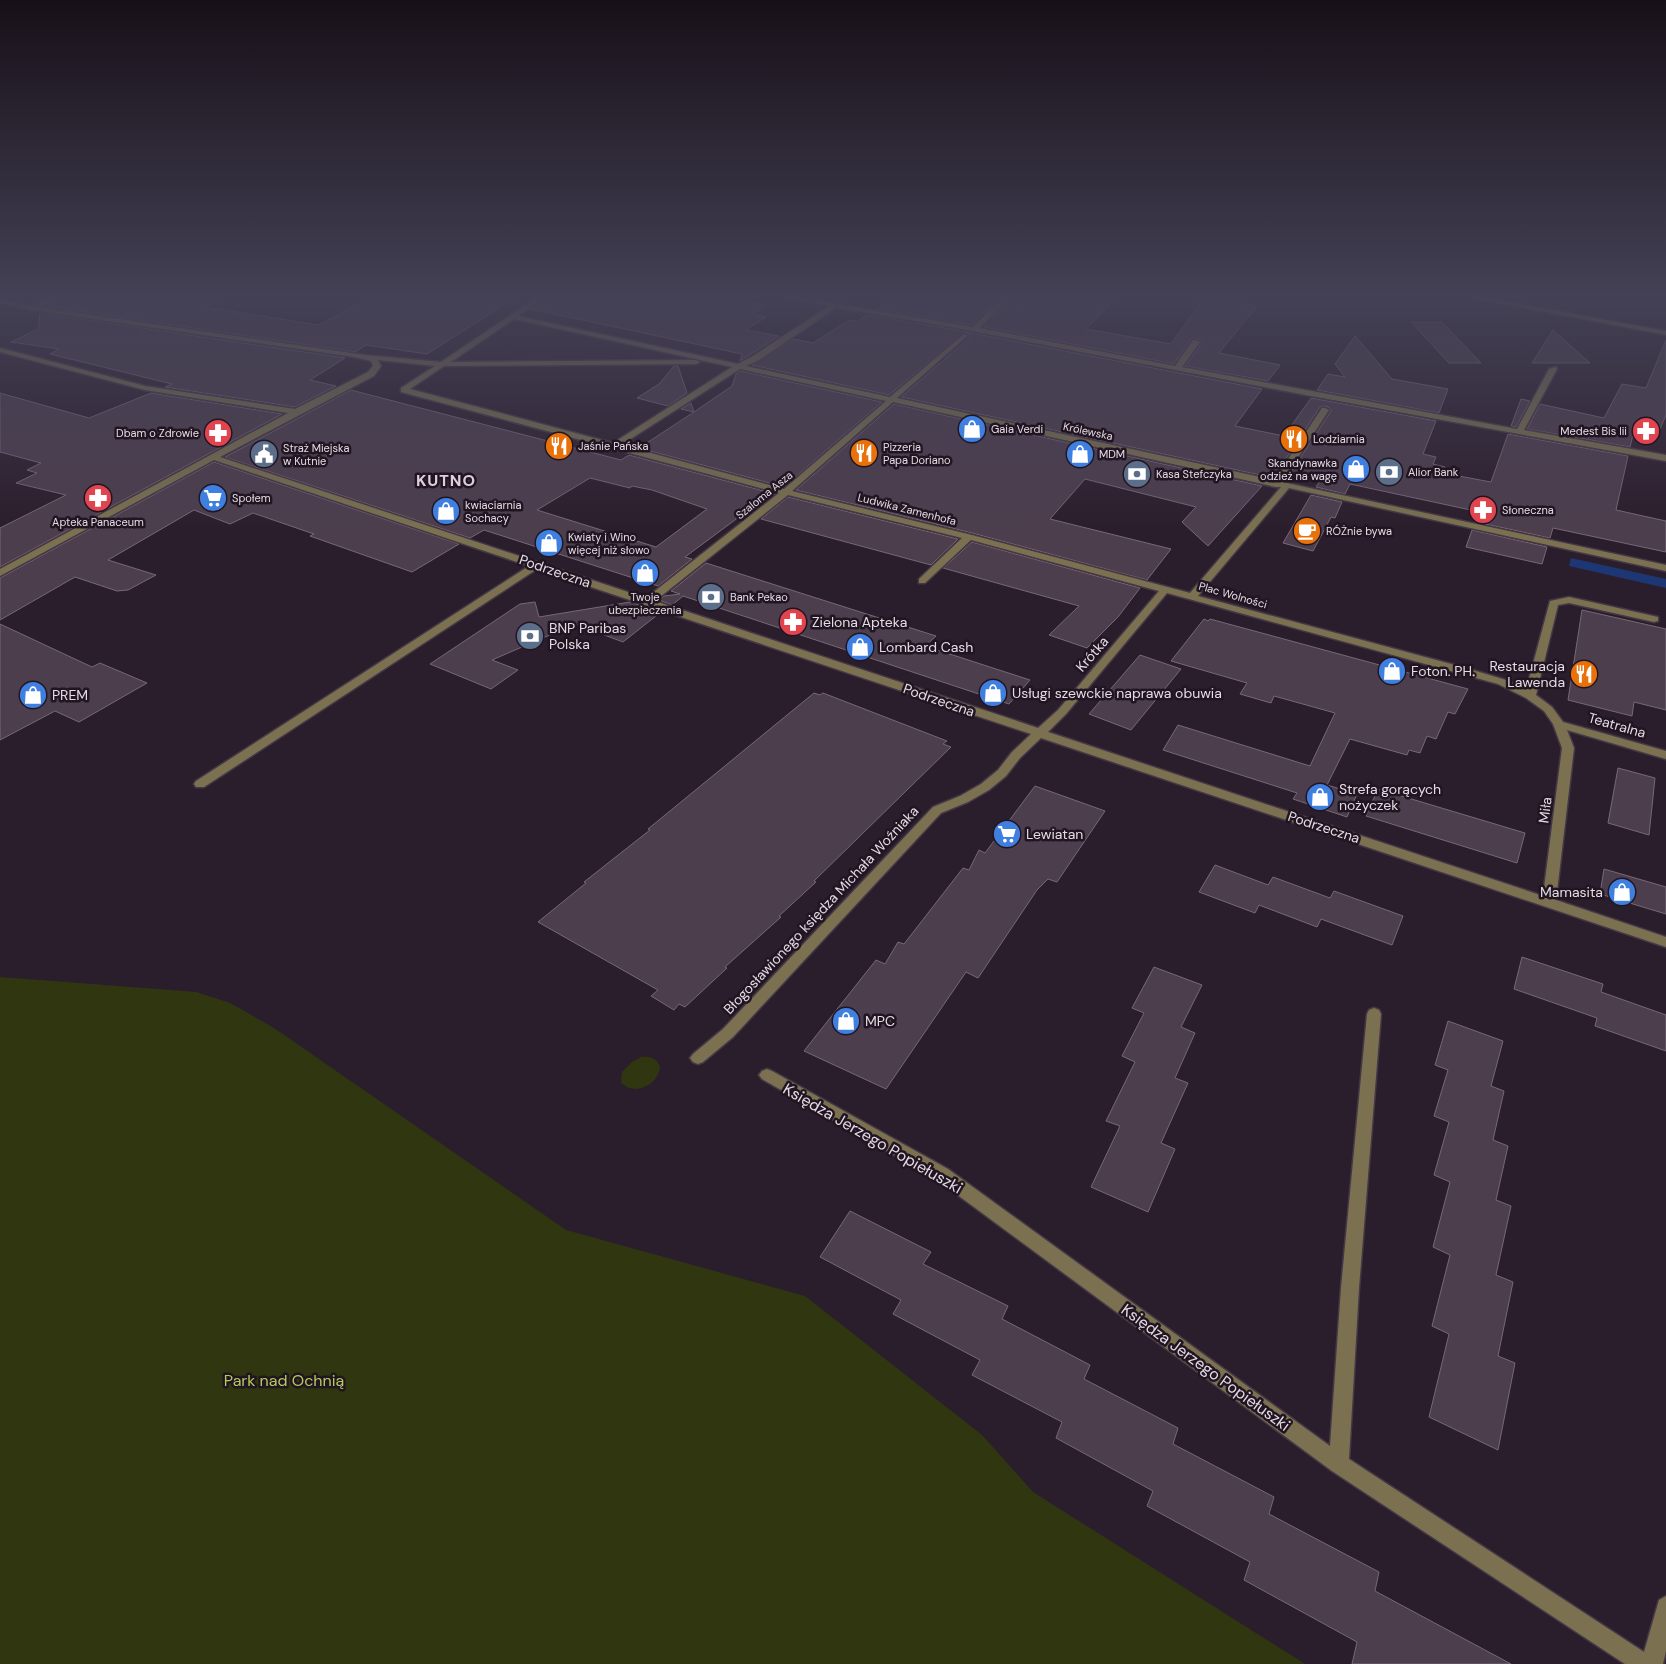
<svg xmlns="http://www.w3.org/2000/svg" width="1666" height="1664" viewBox="0 0 1666 1664" font-family="'DM Sans',sans-serif">
<style>
.green{fill:#303710}
.water{fill:#1d3774}
.building{fill:#4c3e4d;stroke:#776878;fill-rule:evenodd}
.lines{fill:none;stroke-linecap:round;stroke-linejoin:round}
.minor-casing{stroke:#453846;stroke-width:3}
.minor{fill:#7b7150;fill-rule:evenodd}
.labels{text-anchor:middle;stroke-width:5;stroke-linejoin:round;paint-order:stroke}
.far-poi-label{font-size:11px;fill:#e4dbe4;stroke:#211522;text-anchor:start}
.far-street-label{font-size:11px;fill:#e4dbe4;stroke:#211522}
.street-label{font-size:14px;fill:#e4dbe4;stroke:#211522}
.poi-label{font-size:14px;fill:#e4dbe4;stroke:#211522;text-anchor:start}
.far-district-label{font-size:16px;font-weight:bold;letter-spacing:1px;fill:#e0cee0;stroke:#211522}
.near-street-label{font-size:16px;fill:#e4dbe4;stroke:#211522}
.near-park-label{font-size:16px;fill:#b5cb5b;stroke:#211522}
</style>
<rect width="100%" height="100%" fill="#2b1e2c"/>
<path class="green" d="M 0,977 L 196,992 L 230,1003 L 274,1028 L 566,1230 L 805,1296 L 982,1435 L 1033,1492 L 1305,1664 L 0,1664 Z
M 641,1057 C 650,1056 656,1058 660,1066 C 659,1085 634,1097 621,1082 L 622,1072 L 632,1062 Z"/>
<path class="water" d="M 1571,558 L 1666,579 L 1666,588 L 1569,566 Z"/>
<path class="building" d="M 66,296 L 231,296 L 205,307 L 318,325 L 374,296 L 518,296 L 427,354 L 366,345 L 355,352 L 46,306 Z
M 549,296 L 711,296 L 766,305 L 754,314 L 766,317 L 746,330 L 779,336 L 740,361 L 742,354 L 531,309 Z
M 895,296 L 1001,296 L 972,325 L 876,309 Z
M 1013,296 L 1119,296 L 1086,329 L 1171,344 L 1204,297 L 1257,306 L 1219,353 L 1280,365 L 1268,381 L 1185,366 L 1202,343 L 1201,340 L 1196,338 L 1191,339 L 1174,364 L 984,327 Z
M 40,313 L 345,358 L 310,380 L 336,386 L 295,407 L 165,387 L 172,384 L 50,354 L 59,349 L 11,342 L 38,329 Z
M 867,315 L 951,329 L 1262,389 L 1235,426 L 1284,436 L 1311,398 L 1436,421 L 1423,454 L 1436,457 L 1433,464 L 1445,467 L 1443,473 L 1491,482 L 1508,434 L 1628,456 L 1616,510 L 1666,521 L 1666,552 L 1553,528 L 1550,538 L 1476,522 L 1480,512 L 1350,484 L 1345,494 L 1316,487 L 1322,478 L 1291,472 L 1331,411 L 1330,408 L 1325,406 L 1320,407 L 1279,469 L 1276,469 L 1269,477 L 901,397 L 969,338 L 970,335 L 965,332 L 889,395 L 752,365 L 793,339 L 813,343 L 849,320 L 857,321 Z
M 1411,322 L 1442,322 L 1481,363 L 1449,363 Z
M 1553,330 L 1590,363 L 1532,363 Z
M 1355,336 L 1392,379 L 1448,389 L 1439,413 L 1317,390 L 1328,374 L 1345,377 L 1335,364 Z
M 1666,340 L 1666,415 L 1657,436 L 1634,431 L 1630,447 L 1527,429 L 1540,404 L 1604,418 L 1622,384 L 1646,388 Z
M 674,366 L 678,366 L 687,393 L 668,406 L 637,398 L 659,384 Z
M 740,371 L 882,402 L 784,487 L 639,448 L 694,412 L 681,409 L 691,403 L 694,412 L 732,386 L 736,374 Z
M 351,390 L 621,460 L 629,455 L 775,494 L 748,515 L 743,514 L 685,557 L 692,559 L 658,586 L 484,530 L 470,538 L 225,457 ZM 590,478 L 630,488 L 632,486 L 652,490 L 707,509 L 656,547 L 537,510 Z
M 0,393 L 89,418 L 151,393 L 282,414 L 0,567 L 0,528 L 66,495 L 16,483 L 37,473 L 27,470 L 41,463 L 0,452 Z
M 1521,399 L 1530,401 L 1516,427 L 1511,426 Z
M 894,404 L 1262,486 L 1208,546 L 1182,522 L 1196,507 L 1085,479 L 1050,519 L 1171,549 L 1147,580 L 972,533 L 796,490 Z
M 214,462 L 459,544 L 412,572 L 310,536 L 314,534 L 253,513 L 230,524 L 194,510 L 108,560 L 156,575 L 128,590 L 117,591 L 75,577 L 0,620 L 0,578 Z
M 1311,495 L 1342,502 L 1335,518 L 1331,517 L 1313,551 L 1283,543 Z
M 788,497 L 958,539 L 931,565 L 761,519 Z
M 1472,530 L 1547,547 L 1542,564 L 1466,547 Z
M 972,542 L 1140,588 L 1118,617 L 1087,648 L 1049,635 L 1079,606 L 943,568 Z
M 706,563 L 936,636 L 925,646 L 1030,680 L 1009,704 L 683,596 L 672,605 L 659,600 L 664,596 L 680,594 L 671,591 Z
M 535,602 L 539,617 L 630,602 L 661,612 L 623,642 L 575,624 L 492,660 L 518,670 L 491,689 L 430,664 L 520,604 Z
M 1582,610 L 1666,629 L 1666,710 L 1634,702 L 1632,716 L 1568,700 Z
M 1204,619 L 1208,621 L 1210,619 L 1468,689 L 1455,714 L 1448,712 L 1436,739 L 1427,736 L 1420,753 L 1409,750 L 1407,755 L 1350,739 L 1327,785 L 1357,794 L 1347,817 L 1293,799 L 1297,793 L 1163,750 L 1178,725 L 1310,766 L 1335,713 L 1274,696 L 1271,703 L 1240,694 L 1247,683 L 1171,661 Z
M 0,624 L 92,667 L 100,663 L 147,683 L 79,722 L 55,711 L 0,740 Z
M 1140,655 L 1181,669 L 1131,730 L 1089,714 Z
M 814,693 L 820,695 L 823,693 L 947,741 L 943,744 L 951,747 L 814,881 L 816,882 L 779,916 L 781,917 L 725,967 L 727,968 L 685,1007 L 679,1004 L 674,1010 L 651,996 L 658,990 L 538,922 L 586,883 L 584,882 L 650,830 L 648,829 Z
M 1618,768 L 1655,778 L 1649,835 L 1608,823 Z
M 1035,786 L 1105,811 L 1057,882 L 1048,879 L 1037,890 L 978,978 L 966,972 L 886,1089 L 804,1051 L 876,960 L 885,964 L 898,942 L 904,944 L 963,868 L 969,870 L 979,850 L 985,853 Z
M 1378,789 L 1525,833 L 1517,863 L 1366,816 Z
M 1215,865 L 1268,885 L 1273,877 L 1330,898 L 1334,891 L 1403,916 L 1392,945 L 1321,919 L 1317,927 L 1259,905 L 1255,913 L 1199,892 Z
M 1604,869 L 1666,887 L 1666,914 L 1600,894 Z
M 1522,957 L 1603,984 L 1601,992 L 1666,1015 L 1666,1051 L 1595,1026 L 1597,1018 L 1514,989 Z
M 1154,967 L 1202,985 L 1181,1027 L 1195,1033 L 1175,1078 L 1188,1083 L 1161,1143 L 1175,1149 L 1148,1212 L 1091,1187 L 1120,1126 L 1106,1121 L 1135,1062 L 1122,1056 L 1144,1013 L 1132,1008 Z
M 1448,1021 L 1503,1041 L 1491,1086 L 1504,1091 L 1493,1140 L 1508,1146 L 1496,1200 L 1511,1206 L 1496,1275 L 1513,1282 L 1498,1356 L 1515,1363 L 1498,1450 L 1429,1417 L 1449,1334 L 1432,1326 L 1450,1255 L 1433,1247 L 1450,1182 L 1434,1175 L 1449,1122 L 1434,1116 L 1448,1070 L 1435,1065 Z
M 850,1211 L 931,1252 L 923,1264 L 1008,1306 L 1002,1319 L 1090,1365 L 1084,1379 L 1178,1428 L 1173,1444 L 1274,1497 L 1269,1514 L 1379,1572 L 1375,1591 L 1511,1664 L 1352,1664 L 1357,1642 L 1244,1580 L 1250,1562 L 1147,1506 L 1153,1491 L 1056,1438 L 1062,1422 L 972,1375 L 980,1360 L 893,1314 L 901,1300 L 820,1257 Z"/>
<g class="lines">
<defs>
<path id="minor" d="M 55,296 L 64,296 L 39,307 L 365,355 L 441,362 L 539,296 L 547,296 L 518,316 L 738,364 L 753,356 L 829,306 L 776,296 L 792,296 L 973,327 L 1004,296 L 1011,296 L 980,328 L 1175,366 L 1193,340 L 1196,340 L 1200,342 L 1182,367 L 1517,429 L 1549,369 L 1556,367 L 1557,369 L 1524,430 L 1666,455 L 1666,461 L 1306,395 L 951,327 L 836,308 L 759,360 L 746,366 L 890,397 L 964,334 L 968,336 L 966,337 L 897,398 L 1274,480 L 1322,408 L 1325,408 L 1329,410 L 1282,482 L 1666,565 L 1666,571 L 1289,488 L 1198,596 L 1466,668 L 1506,680 L 1526,690 L 1550,601 L 1569,597 L 1658,617 L 1658,621 L 1654,622 L 1569,603 L 1558,605 L 1536,695 L 1552,707 L 1563,722 L 1666,751 L 1666,759 L 1567,730 L 1574,748 L 1556,900 L 1666,937 L 1666,947 L 1041,738 L 1020,758 L 1006,776 L 989,790 L 968,802 L 941,813 L 733,1037 L 703,1062 L 698,1064 L 693,1062 L 690,1058 L 693,1054 L 723,1029 L 933,807 L 960,796 L 981,784 L 998,770 L 1012,752 L 1031,734 L 537,569 L 204,787 L 196,787 L 194,784 L 196,781 L 529,566 L 214,460 L 0,576 L 0,569 L 288,413 L 145,390 L 0,352 L 0,348 L 145,386 L 295,409 L 368,372 L 373,366 L 371,361 L 354,357 L 31,310 L 0,303 L 0,299 L 30,306 ZM 514,319 L 732,367 L 613,443 L 410,389 L 444,366 L 696,364 L 700,362 L 696,360 L 451,362 ZM 378,360 L 435,366 L 401,388 L 401,392 L 779,493 L 646,598 L 220,457 L 374,376 L 381,366 ZM 740,369 L 886,401 L 784,489 L 621,445 ZM 893,402 L 1276,487 L 1281,487 L 1190,593 L 972,535 L 792,491 ZM 788,495 L 962,538 L 919,579 L 919,583 L 925,583 L 971,540 L 1159,591 L 1058,710 L 1038,728 L 655,601 ZM 1167,593 L 1498,684 L 1526,698 L 1544,711 L 1553,724 L 1562,748 L 1543,896 L 1048,732 L 1066,714 Z
M 1462,296 L 1477,296 L 1666,331 L 1666,335 Z
M 1374,1008 L 1379,1010 L 1381,1014 L 1359,1288 L 1349,1459 L 1644,1652 L 1659,1600 L 1666,1596 L 1666,1651 L 1663,1664 L 1625,1664 L 1332,1471 L 936,1179 L 762,1079 L 759,1075 L 762,1071 L 767,1069 L 772,1071 L 948,1169 L 1330,1446 L 1341,1288 L 1367,1014 L 1369,1010 Z"/>
</defs>
<use href="#minor" class="minor-casing"/>
<use href="#minor" class="minor"/>
</g>
<linearGradient id="sky" x2="0" y2="1"><stop stop-color="#181018"/><stop offset="0.56" stop-color="#444156"/><stop offset="1" stop-color="#444156" stop-opacity="0"/></linearGradient>
<rect width="1666" height="529" fill="url(#sky)"/>
<defs>
<symbol id="shop-disc" viewBox="-11 -11 22 22"><circle r="9.5" fill="#3f7fe0" stroke="#211522"/><path d="M-5-2.5h2.3a2.7 3.5 0 0 1 5.4 0H5L5.5 6h-11ZM-1.5-2.5h3a1.5 2.3 0 0 0-3 0Z" fill="#fff"/></symbol>
<symbol id="pharmacy-disc" viewBox="-11 -11 22 22"><circle r="9.5" fill="#e0444e" stroke="#211522"/><path d="M-2-6h4v4h4v4h-4v4h-4v-4h-4v-4h4Z" fill="#fff"/></symbol>
<symbol id="restaurant-disc" viewBox="-11 -11 22 22"><circle r="9.5" fill="#e8710a" stroke="#211522"/><path d="M-5-6h1v4h1v-4h1v4h1v-4h1v5L-1.5 .5V6h-2V.5L-5-1ZM5-6V6H3V1.5H1.5Q1.5-4 5-6Z" fill="#fff"/></symbol>
<symbol id="civic-disc" viewBox="-11 -11 22 22"><circle r="9.5" fill="#5c6f8a" stroke="#211522"/><path d="M-.6-6.5H3V-4.5H.6V-3L4-1V1h2V6H-6V1h2V-1L-.6-3ZM-1.2 2.5V6h2.4V2.5Z" fill="#fff"/></symbol>
<symbol id="bank-disc" viewBox="-11 -11 22 22"><circle r="9.5" fill="#5c6f8a" stroke="#211522"/><path d="M-6-4H6V4H-6ZM0-2.3a2.3 2.3 0 1 0 0 4.6a2.3 2.3 0 1 0 0-4.6Z" fill="#fff"/></symbol>
<symbol id="supermarket-disc" viewBox="-11 -11 22 22"><circle r="9.5" fill="#3f7fe0" stroke="#211522"/><path d="M-6-5.5h2.5l.6 2H6L4.5 2H-2.5L-4.4-4H-6ZM-1.5 3.2a1.3 1.3 0 1 0 .1 0ZM3 3.2a1.3 1.3 0 1 0 .1 0Z" fill="#fff"/></symbol>
<symbol id="cafe-disc" viewBox="-11 -11 22 22"><circle r="9.5" fill="#e8710a" stroke="#211522"/><path d="M-5.5-4.5H6V0H3Q3 3.5 0 3.5H-2.5Q-5.5 3.5-5.5 0ZM3-3.2v2h1.7v-2ZM-6 4.5H4V6H-6Z" fill="#fff"/></symbol>
</defs>
<g fill-rule="evenodd">
<use href="#shop-disc" x="956" y="413" width="32" height="32"/>
<use href="#pharmacy-disc" x="1630" y="415" width="32" height="32"/>
<use href="#pharmacy-disc" x="202" y="417" width="32" height="32"/>
<use href="#restaurant-disc" x="1278" y="423" width="32" height="32"/>
<use href="#restaurant-disc" x="543" y="430" width="32" height="32"/>
<use href="#restaurant-disc" x="848" y="437" width="32" height="32"/>
<use href="#civic-disc" x="248" y="438" width="32" height="32"/>
<use href="#shop-disc" x="1064" y="438" width="32" height="32"/>
<use href="#shop-disc" x="1340" y="453" width="32" height="32"/>
<use href="#bank-disc" x="1373" y="456" width="32" height="32"/>
<use href="#bank-disc" x="1121" y="458" width="32" height="32"/>
<use href="#pharmacy-disc" x="82" y="482" width="32" height="32"/>
<use href="#supermarket-disc" x="197" y="482" width="32" height="32"/>
<use href="#pharmacy-disc" x="1467" y="494" width="32" height="32"/>
<use href="#shop-disc" x="430" y="495" width="32" height="32"/>
<use href="#cafe-disc" x="1291" y="515" width="32" height="32"/>
<use href="#shop-disc" x="533" y="527" width="32" height="32"/>
<use href="#shop-disc" x="629" y="557" width="32" height="32"/>
<use href="#bank-disc" x="695" y="581" width="32" height="32"/>
<use href="#pharmacy-disc" x="777" y="606" width="32" height="32"/>
<use href="#bank-disc" x="514" y="620" width="32" height="32"/>
<use href="#shop-disc" x="844" y="631" width="32" height="32"/>
<use href="#shop-disc" x="1376" y="655" width="32" height="32"/>
<use href="#restaurant-disc" x="1568" y="658" width="32" height="32"/>
<use href="#shop-disc" x="977" y="677" width="32" height="32"/>
<use href="#shop-disc" x="17" y="679" width="32" height="32"/>
<use href="#shop-disc" x="1304" y="781" width="32" height="32"/>
<use href="#supermarket-disc" x="991" y="818" width="32" height="32"/>
<use href="#shop-disc" x="1606" y="876" width="32" height="32"/>
<use href="#shop-disc" x="830" y="1005" width="32" height="32"/>
</g>
<g class="labels">
<g class="far-poi-label">
<text x="991" y="433">Gaia Verdi</text>
<text x="1627" y="435" text-anchor="end">Medest Bis Iii</text>
<text x="199" y="437" text-anchor="end">Dbam o Zdrowie</text>
<text x="1313" y="443">Lodziarnia</text>
<text x="578" y="450">Jaśnie Pańska</text>
<text x="883" y="451">Pizzeria<tspan x="883" dy="13">Papa Doriano</tspan></text>
<text x="283" y="452">Straż Miejska<tspan x="283" dy="13">w Kutnie</tspan></text>
<text x="1099" y="458">MDM</text>
<text x="1337" y="467" text-anchor="end">Skandynawka<tspan x="1337" dy="13">odzież na wagę</tspan></text>
<text x="1408" y="476">Alior Bank</text>
<text x="1156" y="478">Kasa Stefczyka</text>
<text x="232" y="502">Społem</text>
<text x="465" y="509">kwiaciarnia<tspan x="465" dy="13">Sochacy</tspan></text>
<text x="1502" y="514">Słoneczna</text>
<text x="98" y="526" text-anchor="middle">Apteka Panaceum</text>
<text x="1326" y="535">RÓŻnie bywa</text>
<text x="568" y="541">Kwiaty i Wino<tspan x="568" dy="13">więcej niż słowo</tspan></text>
<text x="645" y="601" text-anchor="middle">Twoje<tspan x="645" dy="13">ubezpieczenia</tspan></text>
<text x="730" y="601">Bank Pekao</text>
</g>
<g class="far-street-label">
<text transform="translate(1088 431) rotate(12)" y="4">Królewska</text>
<text transform="translate(764 495) rotate(-39)" y="4">Szaloma Asza</text>
<text transform="translate(907 509) rotate(14)" y="4">Ludwika Zamenhofa</text>
<text transform="translate(1233 595) rotate(16)" y="4">Plac Wolności</text>
</g>
<g class="street-label">
<text transform="translate(555 571) rotate(19)" y="5">Podrzeczna</text>
<text transform="translate(1092 654) rotate(-49)" y="5">Krótka</text>
<text transform="translate(939 700) rotate(19)" y="5">Podrzeczna</text>
<text transform="translate(1617 725) rotate(16)" y="5">Teatralna</text>
<text transform="translate(1545 810) rotate(-83)" y="5">Miła</text>
<text transform="translate(1324 827) rotate(18)" y="5">Podrzeczna</text>
<text transform="translate(821 910) rotate(-47)" y="5">Błogosławionego księdza Michała Woźniaka</text>
</g>
<g class="poi-label">
<text x="812" y="627">Zielona Apteka</text>
<text x="549" y="633">BNP Paribas<tspan x="549" dy="16">Polska</tspan></text>
<text x="879" y="652">Lombard Cash</text>
<text x="1565" y="671" text-anchor="end">Restauracja<tspan x="1565" dy="16">Lawenda</tspan></text>
<text x="1411" y="676">Foton. PH.</text>
<text x="1012" y="698">Usługi szewckie naprawa obuwia</text>
<text x="52" y="700">PREM</text>
<text x="1339" y="794">Strefa gorących<tspan x="1339" dy="16">nożyczek</tspan></text>
<text x="1026" y="839">Lewiatan</text>
<text x="1603" y="897" text-anchor="end">Mamasita</text>
<text x="865" y="1026">MPC</text>
</g>
<g class="far-district-label">
<text x="446" y="486">KUTNO</text>
</g>
<g class="near-street-label">
<text transform="translate(873 1138) rotate(30)" y="6">Księdza Jerzego Popiełuszki</text>
<text transform="translate(1206 1367) rotate(36)" y="6">Księdza Jerzego Popiełuszki</text>
</g>
<g class="near-park-label">
<text x="284" y="1386">Park nad Ochnią</text>
</g>
</g>
</svg>
